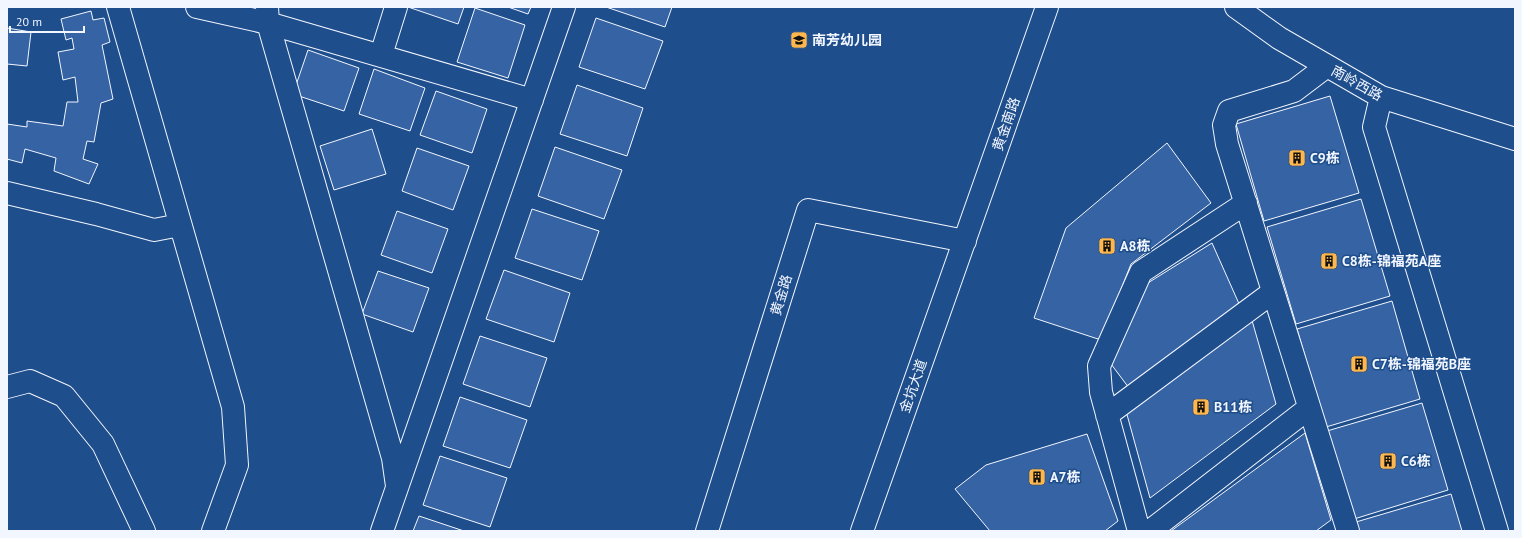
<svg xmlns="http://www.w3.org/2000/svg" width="1522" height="538" viewBox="0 0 1522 538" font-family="'PT Sans','Noto Sans SC',sans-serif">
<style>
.building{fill:#3563a3;stroke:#f2f6ff}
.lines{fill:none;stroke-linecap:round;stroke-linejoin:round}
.minor-casing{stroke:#f2f6ff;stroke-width:24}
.minor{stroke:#1f4e8c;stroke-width:22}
.labels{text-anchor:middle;stroke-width:3;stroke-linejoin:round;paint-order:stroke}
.poi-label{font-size:14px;font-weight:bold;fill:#f2f6ff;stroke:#1f4e8c;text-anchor:start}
.street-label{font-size:14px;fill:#f2f6ff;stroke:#1f4e8c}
</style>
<rect width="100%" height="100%" fill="#1f4e8c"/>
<path class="building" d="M 408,7 L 464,7 L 458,24 Z
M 508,7 L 531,7 L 528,14 Z
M 606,7 L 672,7 L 665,27 Z
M 475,8 L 525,25 L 508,78 L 457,62 Z
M 91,11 L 93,20 L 104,18 L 110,42 L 102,45 L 113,99 L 101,103 L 94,142 L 87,141 L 83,159 L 98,164 L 89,184 L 54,171 L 56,158 L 25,149 L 22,163 L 7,159 L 7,124 L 27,127 L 27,121 L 63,126 L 67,102 L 78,102 L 75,77 L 63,80 L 58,52 L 74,49 L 72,38 L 66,40 L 61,19 Z
M 596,18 L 663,41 L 645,89 L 579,67 Z
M 7,28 L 31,32 L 27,66 L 7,64 Z
M 308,50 L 359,68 L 344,111 L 293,94 Z
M 374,69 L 425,88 L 410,131 L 359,114 Z
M 577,85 L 643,108 L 627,156 L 560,134 Z
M 436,91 L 487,109 L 472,153 L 420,135 Z
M 1330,96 L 1359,193 L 1264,221 L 1236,124 Z
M 372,129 L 386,174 L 334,190 L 320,146 Z
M 1167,143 L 1211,203 L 1131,264 L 1101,340 L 1034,318 L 1066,228 Z
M 555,147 L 622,170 L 604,219 L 538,196 Z
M 417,148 L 469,166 L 453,210 L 402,191 Z
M 1361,199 L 1390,296 L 1296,324 L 1267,227 Z
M 532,209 L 599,231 L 582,280 L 515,258 Z
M 397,211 L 448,229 L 432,273 L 381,255 Z
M 1212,243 L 1240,306 L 1129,388 L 1111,364 L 1143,286 Z
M 504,270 L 570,293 L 554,342 L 486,319 Z
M 378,271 L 429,288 L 413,332 L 362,314 Z
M 1392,301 L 1420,399 L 1326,427 L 1297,329 Z
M 1251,317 L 1276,404 L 1150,498 L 1126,411 Z
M 480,336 L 547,358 L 530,407 L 463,384 Z
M 460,397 L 527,420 L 510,468 L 443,446 Z
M 1422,403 L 1448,490 L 1354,519 L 1327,431 Z
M 1305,433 L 1331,520 L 1316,531 L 1171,531 Z
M 1087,434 L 1118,521 L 1105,531 L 990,531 L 955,489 L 986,465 Z
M 440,456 L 507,478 L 490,527 L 423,505 Z
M 1451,494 L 1462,531 L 1359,531 L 1356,522 Z
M 419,516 L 464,531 L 413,531 Z"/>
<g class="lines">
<defs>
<path id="minor" d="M 118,7 L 233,407 L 237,465 L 213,531
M 197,7 L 268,23 L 532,100
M 267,7 L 268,23 L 393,458 L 397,486
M 1236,7 L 1279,38 L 1381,97 L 1515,139
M 381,55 L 396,7
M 1327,66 L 1294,91 L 1229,111 L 1224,125 L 1227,144 L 1348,531
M 1381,97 L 1374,127 L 1497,531
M 7,193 L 96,214 L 154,230 L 180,225
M 7,387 L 30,381 L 64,396 L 103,444 L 144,531
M 1107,415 L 1273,292
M 382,531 L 564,7
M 707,531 L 808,210 L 965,241
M 862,531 L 1047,7
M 1139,531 L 1101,392 L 1099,366 L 1141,272 L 1246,203
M 1150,531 L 1309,408"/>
</defs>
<use href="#minor" class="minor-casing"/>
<use href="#minor" class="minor"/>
</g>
<defs>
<symbol id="school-square" viewBox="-11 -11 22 22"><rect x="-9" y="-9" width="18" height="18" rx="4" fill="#ffb74d" stroke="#1f4e8c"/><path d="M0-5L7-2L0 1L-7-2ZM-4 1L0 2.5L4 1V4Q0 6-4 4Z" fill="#111"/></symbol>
<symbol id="building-square" viewBox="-11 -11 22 22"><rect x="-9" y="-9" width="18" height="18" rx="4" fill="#ffb74d" stroke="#1f4e8c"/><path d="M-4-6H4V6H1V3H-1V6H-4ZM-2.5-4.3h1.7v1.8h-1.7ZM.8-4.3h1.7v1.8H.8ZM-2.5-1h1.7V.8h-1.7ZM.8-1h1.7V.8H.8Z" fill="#111"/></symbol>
</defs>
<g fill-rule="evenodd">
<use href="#school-square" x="789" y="30" width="20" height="20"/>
<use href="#building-square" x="1287" y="148" width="20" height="20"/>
<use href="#building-square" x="1097" y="236" width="20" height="20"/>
<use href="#building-square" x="1319" y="251" width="20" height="20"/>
<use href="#building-square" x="1349" y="354" width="20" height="20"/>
<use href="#building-square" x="1191" y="397" width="20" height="20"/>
<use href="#building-square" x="1378" y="451" width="20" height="20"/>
<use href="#building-square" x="1027" y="467" width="20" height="20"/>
</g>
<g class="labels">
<g class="poi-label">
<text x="812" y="45">南芳幼儿园</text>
<text x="1310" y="163">C9栋</text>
<text x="1120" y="251">A8栋</text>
<text x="1342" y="266">C8栋-锦福苑A座</text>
<text x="1372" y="369">C7栋-锦福苑B座</text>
<text x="1214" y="412">B11栋</text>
<text x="1401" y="466">C6栋</text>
<text x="1050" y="482">A7栋</text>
</g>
<g class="street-label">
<text transform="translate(1357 83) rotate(29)" y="5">南岭西路</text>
<text transform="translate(1006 124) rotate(-71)" y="5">黄金南路</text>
<text transform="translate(781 295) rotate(-73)" y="5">黄金路</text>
<text transform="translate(913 386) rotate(-71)" y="5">金坑大道</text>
</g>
</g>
<rect width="1522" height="538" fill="none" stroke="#f2f6ff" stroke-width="16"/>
<path d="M10 26v6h74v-6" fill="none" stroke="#f2f6ff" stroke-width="2"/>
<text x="16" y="26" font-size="12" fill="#f2f6ff" stroke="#1f4e8c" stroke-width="3" paint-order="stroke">20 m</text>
</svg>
